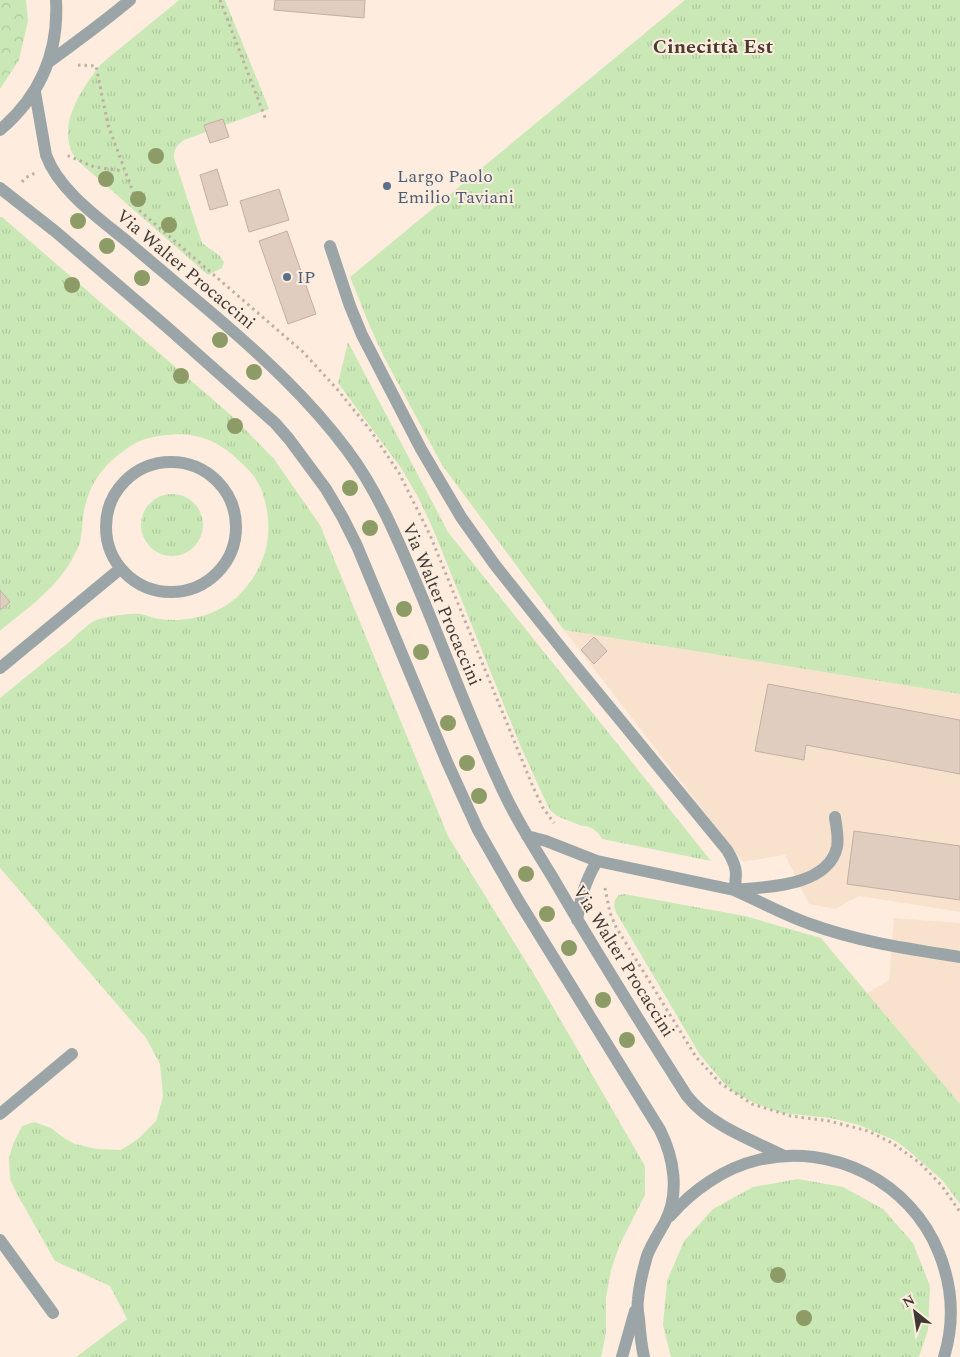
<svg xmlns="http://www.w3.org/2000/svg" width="960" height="1357" viewBox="0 0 960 1357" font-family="Spectral,serif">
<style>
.built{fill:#f9e2cd}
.grass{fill:url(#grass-tufts)}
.park{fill:url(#park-crowns)}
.building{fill:#e0cdc0;stroke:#c1afa3}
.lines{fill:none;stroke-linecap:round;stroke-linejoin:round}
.path{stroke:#bdafa3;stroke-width:3;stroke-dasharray:2.5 4;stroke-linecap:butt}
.minor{stroke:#9ba5a7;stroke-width:12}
.tree{fill:#8d9b66}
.service-dot{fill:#5c6f8a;stroke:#feedde;stroke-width:2}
.labels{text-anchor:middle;stroke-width:4;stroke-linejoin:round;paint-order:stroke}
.service-label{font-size:18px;fill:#4e5e75;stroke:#feedde;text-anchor:start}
.street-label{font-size:18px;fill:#403933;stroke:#feedde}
.quarter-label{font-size:20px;font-weight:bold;fill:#4a3c30;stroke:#feedde}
</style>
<defs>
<pattern id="grass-tufts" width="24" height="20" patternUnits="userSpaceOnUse" patternTransform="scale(1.25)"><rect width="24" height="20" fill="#cae8b6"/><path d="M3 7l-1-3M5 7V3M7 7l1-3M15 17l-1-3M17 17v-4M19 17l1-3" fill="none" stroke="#afc89d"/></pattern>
<pattern id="park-crowns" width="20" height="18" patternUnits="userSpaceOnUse" patternTransform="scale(1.25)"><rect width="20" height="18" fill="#cae8b6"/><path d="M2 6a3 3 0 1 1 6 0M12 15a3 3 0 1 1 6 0" fill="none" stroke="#afc89d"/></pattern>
</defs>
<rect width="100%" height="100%" fill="#feedde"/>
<path class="built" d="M 564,630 L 960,694 L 960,912 L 859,896 L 835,909 L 809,904 L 785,855 L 743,862 Z
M 894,918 L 960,923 L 960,1104 L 867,993 L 889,980 Z"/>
<path class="grass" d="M 179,0 L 225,0 L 269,109 L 184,140 C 177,145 174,149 174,158 L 202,243 L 220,256 L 224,262 L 222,268 L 208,275 L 78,161 C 75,157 71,152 70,147 C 61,118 84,86 101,64 Z
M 685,0 L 960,0 L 960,694 L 564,630 L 442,465 L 385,359 L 371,329 L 350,277 Z
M 0,217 L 2,217 L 232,416 L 274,459 L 320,525 L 448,836 L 535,976 L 645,1166 L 645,1195 L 620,1244 L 611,1270 L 606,1297 L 606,1333 L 601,1357 L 76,1357 L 127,1319 L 110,1286 L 55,1261 L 17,1194 L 10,1179 L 9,1159 L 13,1144 L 22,1126 L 34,1122 L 51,1128 L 64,1138 L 75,1144 L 96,1149 L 121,1150 L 138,1139 L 156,1121 L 163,1097 L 160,1064 L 146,1038 L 0,868 L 0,698 C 22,680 44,662 67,644 C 75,637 85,626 94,621 C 103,617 130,613 140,614 C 147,615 153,618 159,619 C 187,623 219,615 239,595 C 265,569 275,534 264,498 C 262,490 258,481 252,474 C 248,469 243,464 238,460 C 220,441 194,431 167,435 C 156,436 144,438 134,444 C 111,458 93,476 86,503 C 82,515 83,529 80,542 C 78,549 73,557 70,563 C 53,591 25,610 0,631 Z
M 348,342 L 448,532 L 711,861 L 602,839 L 599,834 L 593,829 L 587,826 L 582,826 L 557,816 L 550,810 L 545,800 L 520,745 L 433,529 L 418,497 L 401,468 L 338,383 Z
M141 525a31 31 0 1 1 62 0a31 31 0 1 1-62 0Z
M 624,894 L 745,916 L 821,938 L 960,1104 L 960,1204 L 943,1181 L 909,1151 L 896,1141 L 859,1125 L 830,1118 L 782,1113 L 757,1104 L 735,1093 L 724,1083 L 700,1055 L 617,914 C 613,907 613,900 619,895 Z
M 798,1179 L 843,1187 L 883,1209 L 913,1243 L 930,1286 L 928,1330 L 919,1357 L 671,1357 L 663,1325 L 667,1281 L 684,1241 L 713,1209 L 753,1187 Z"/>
<path class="park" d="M 0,0 L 26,0 L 28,21 L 19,60 L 0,89 Z"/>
<path class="building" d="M 275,0 L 365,0 L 364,18 L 274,10 Z
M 223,119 L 229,137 L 210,143 L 204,125 Z
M 217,169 L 228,205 L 210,210 L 200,175 Z
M 279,189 L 289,220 L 249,232 L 240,201 Z
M 287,231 L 316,314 L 288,324 L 259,241 Z
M 0,590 L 10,602 L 0,610 Z
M 594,637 L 607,651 L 594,664 L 581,650 Z
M 768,684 L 960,720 L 960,774 L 806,745 L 804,760 L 755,751 Z
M 854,831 L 960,846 L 960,900 L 847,884 Z"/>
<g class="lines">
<path class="path" d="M 220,0 L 266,120
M 78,65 L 96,66 L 108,125 L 140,211 L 303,352 L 337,389 L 371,431 L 399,473 L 430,535 L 533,787 L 543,808 L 554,823
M 68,157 L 69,156 L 94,167 L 124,171
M 22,182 L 25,178 L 35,173
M 605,888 L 610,913 L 616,927 L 696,1057 L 720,1083 L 752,1104 L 791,1116 L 829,1121 L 868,1131 L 892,1143 L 920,1163 L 942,1186 L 960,1212"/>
<path class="minor" d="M 49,62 C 76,42 104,22 130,0
M 35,92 L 46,155 C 59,191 100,219 129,243 C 157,267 185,290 213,314 C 261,355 309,399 347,450 C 375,487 394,531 412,573 C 442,642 467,714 499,782 C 514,816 534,847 553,878 C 596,952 641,1024 687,1096 C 711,1126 750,1139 784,1156
M 0,130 C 40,96 59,53 56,0
M 0,188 L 56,232 L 168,328 L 275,423 L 289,439 L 326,489 L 343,518 L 357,546 L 447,762 L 478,830 L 518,900 L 660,1130 C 674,1158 680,1193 665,1222 C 659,1233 652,1243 647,1256 C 643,1270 639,1285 638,1300 C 637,1306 638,1313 639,1319 C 640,1332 641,1344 644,1357
M 330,246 L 350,306 L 362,335 L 421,449 L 461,517 L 495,565 L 570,659 L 727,850 C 736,865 738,872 734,890 L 597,861
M106 527a65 65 0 1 1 130 0a65 65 0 1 1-130 0Z
M 0,668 L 120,569
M 835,817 C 836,826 839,837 837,847 C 828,887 765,887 734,890 C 759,901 784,915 810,924 C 859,942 910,949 960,957
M 527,836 L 546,841 L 597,861 C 585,882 581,896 577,920
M 0,1114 L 72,1054
M 670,1216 C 693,1190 724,1168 758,1160 C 832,1142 911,1182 939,1253 C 953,1288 955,1321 944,1357
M 0,1240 L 53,1313
M 622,1357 L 635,1311"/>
</g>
<g class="tree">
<circle cx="156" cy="156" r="8"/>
<circle cx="106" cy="179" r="8"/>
<circle cx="138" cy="199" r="8"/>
<circle cx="78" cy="221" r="8"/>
<circle cx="169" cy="225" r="8"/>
<circle cx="107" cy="246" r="8"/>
<circle cx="142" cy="278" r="8"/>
<circle cx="72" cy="285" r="8"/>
<circle cx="220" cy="340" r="8"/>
<circle cx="254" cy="372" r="8"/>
<circle cx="181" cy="376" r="8"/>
<circle cx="235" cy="426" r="8"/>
<circle cx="350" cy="488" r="8"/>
<circle cx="370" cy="528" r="8"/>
<circle cx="404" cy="609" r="8"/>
<circle cx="421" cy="652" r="8"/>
<circle cx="448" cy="723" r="8"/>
<circle cx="467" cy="763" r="8"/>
<circle cx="479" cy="796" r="8"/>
<circle cx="526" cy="874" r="8"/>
<circle cx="547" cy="914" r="8"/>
<circle cx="569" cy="948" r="8"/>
<circle cx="603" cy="1000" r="8"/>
<circle cx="627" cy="1040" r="8"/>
<circle cx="778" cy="1275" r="8"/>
<circle cx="804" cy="1318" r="8"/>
</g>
<g class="service-dot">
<circle cx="387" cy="186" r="5"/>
<circle cx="287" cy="277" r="5"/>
</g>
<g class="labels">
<g class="service-label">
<text x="397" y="182">Largo Paolo<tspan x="397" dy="21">Emilio Taviani</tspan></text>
<text x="297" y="283">IP</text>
</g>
<g class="street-label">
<text transform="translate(186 269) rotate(40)" y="6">Via Walter Procaccini</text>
<text transform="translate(442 604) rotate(67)" y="6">Via Walter Procaccini</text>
<text transform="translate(624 961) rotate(58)" y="6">Via Walter Procaccini</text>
</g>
<g class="quarter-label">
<text x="713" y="53">Cinecittà Est</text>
</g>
</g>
<g transform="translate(915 1312) rotate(330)" stroke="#feedde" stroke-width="4" paint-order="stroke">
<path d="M0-4L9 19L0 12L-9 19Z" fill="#403933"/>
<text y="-8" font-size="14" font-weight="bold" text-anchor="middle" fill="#403933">N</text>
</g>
</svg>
